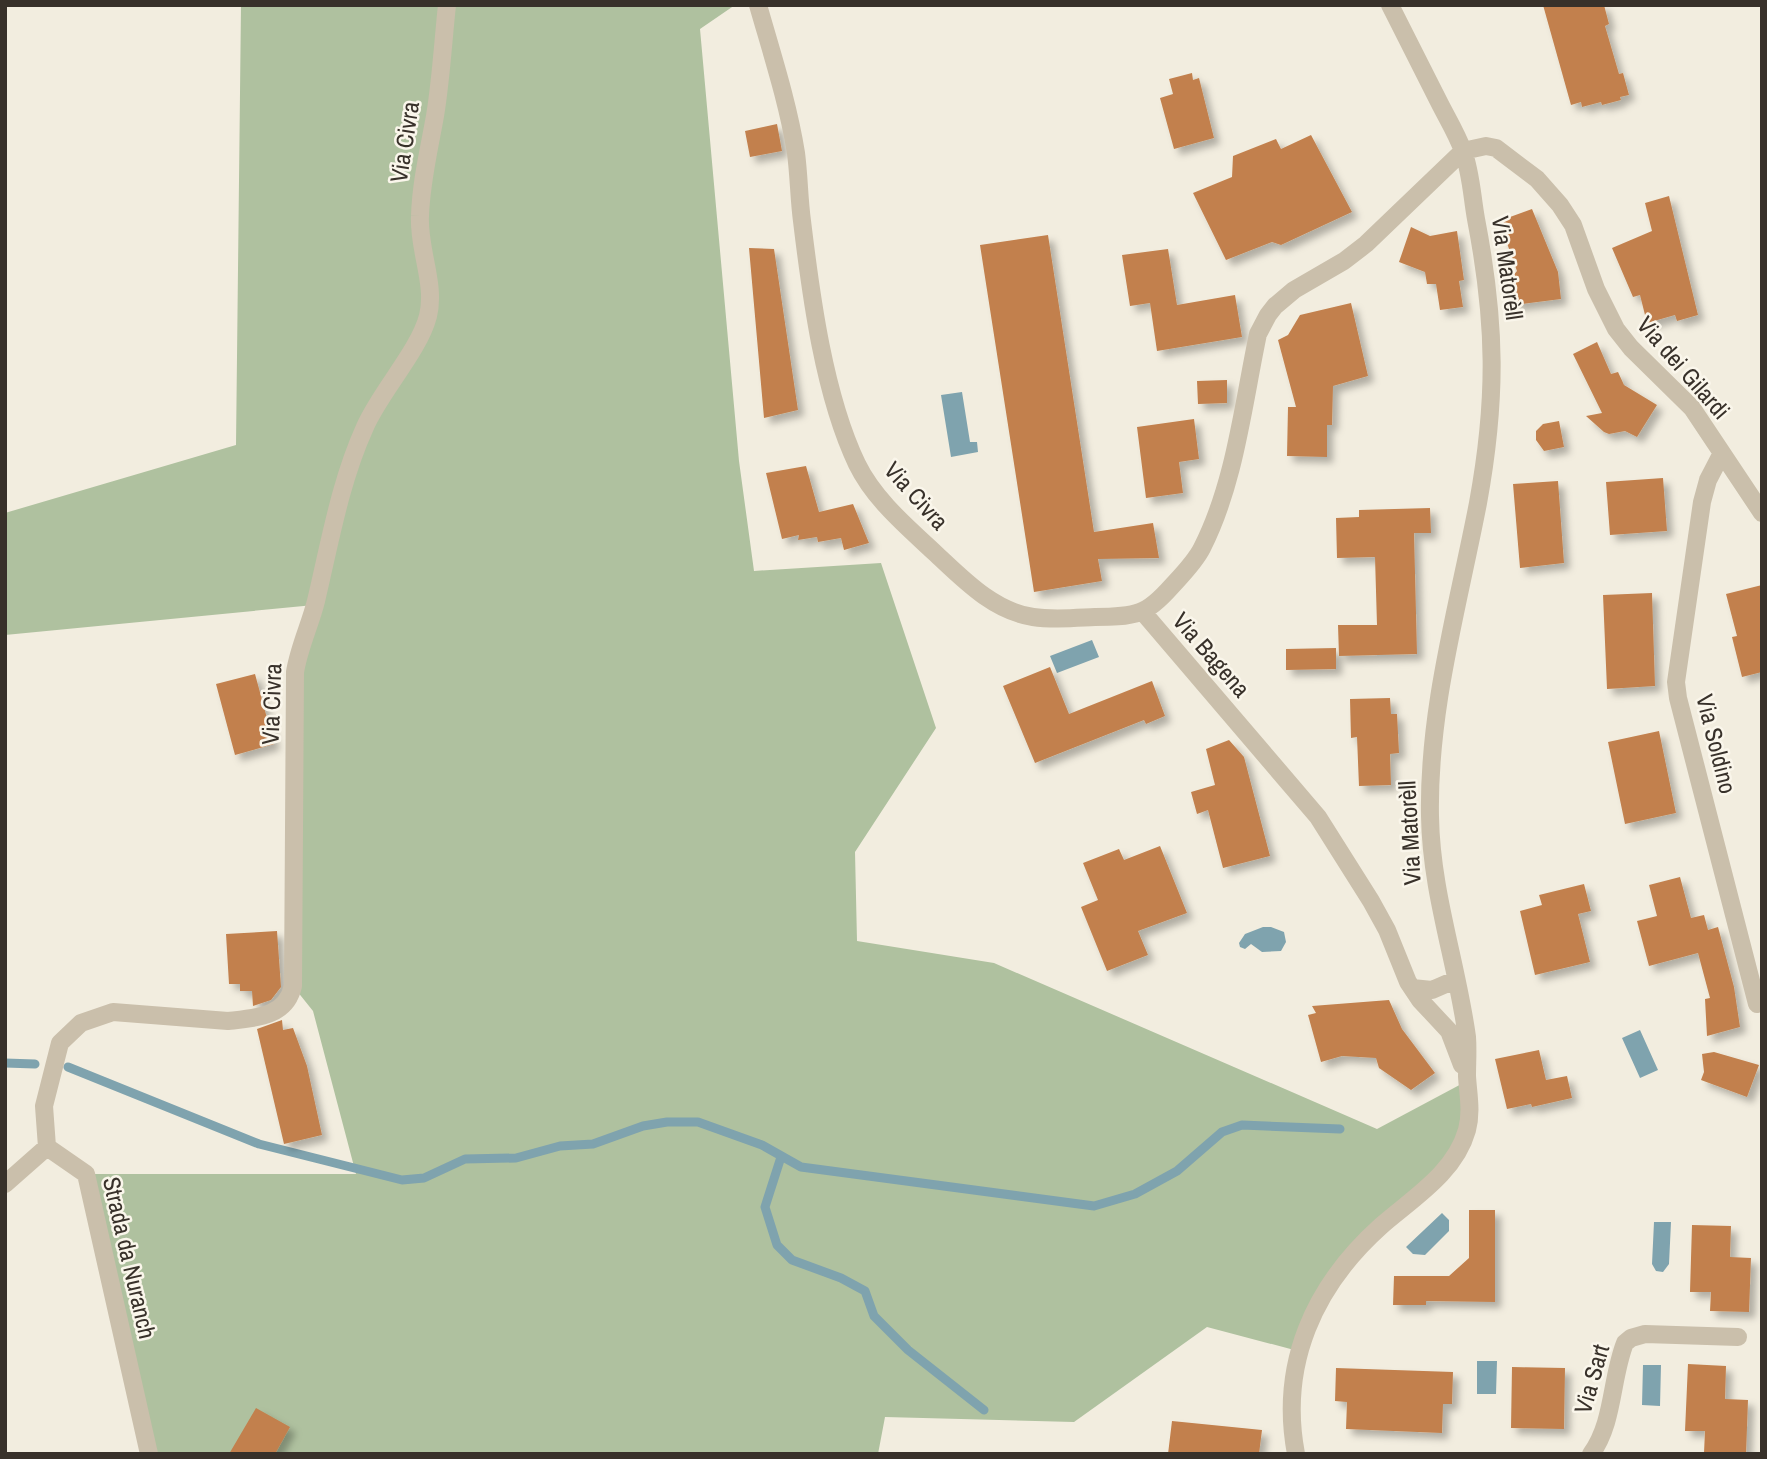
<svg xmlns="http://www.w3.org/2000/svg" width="1767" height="1459" viewBox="0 0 1767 1459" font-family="'Archivo Narrow',sans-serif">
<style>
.green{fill:#afc19f}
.water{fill:#7fa3ae}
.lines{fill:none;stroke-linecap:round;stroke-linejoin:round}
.stream{stroke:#7fa3ae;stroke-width:9}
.building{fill:#c2804d;filter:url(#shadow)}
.street{stroke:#cabfab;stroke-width:18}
.labels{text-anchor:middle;stroke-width:5;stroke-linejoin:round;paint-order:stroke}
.street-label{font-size:24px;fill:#38312a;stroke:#faf6eb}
</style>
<defs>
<filter id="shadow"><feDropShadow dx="6" dy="6" stdDeviation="3.5" flood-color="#0004"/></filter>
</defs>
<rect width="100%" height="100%" fill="#f2eddf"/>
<path class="green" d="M 241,5 L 735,5 L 700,29 L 739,461 L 754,571 L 881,563 L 936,728 L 855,852 L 857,941 L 994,963 L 1377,1129 L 1467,1081 L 1463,1142 L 1354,1253 L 1298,1351 L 1207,1327 L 1074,1422 L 885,1417 L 878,1454 L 149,1454 L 86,1174 L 356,1174 L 313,1011 L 293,986 L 295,672 L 314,605 L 5,635 L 5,513 L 236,445 Z"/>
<path class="water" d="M 962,392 L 970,442 L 977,442 L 978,452 L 951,457 L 941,395 Z
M 1092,640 L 1099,657 L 1057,673 L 1050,656 Z
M 1263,927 L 1271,927 L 1284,932 L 1286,942 L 1281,951 L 1262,952 L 1251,944 L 1245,949 L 1240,947 L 1239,943 L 1245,934 Z
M 1640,1030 L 1658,1070 L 1640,1078 L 1622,1038 Z
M 1442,1213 L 1449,1220 L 1449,1231 L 1425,1255 L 1413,1254 L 1406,1247 Z
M 1654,1222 L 1671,1222 L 1669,1264 L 1663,1272 L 1656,1271 L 1652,1264 Z
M 1477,1361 L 1497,1361 L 1496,1394 L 1477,1394 Z
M 1643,1365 L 1661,1365 L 1660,1406 L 1642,1405 Z"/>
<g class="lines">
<path class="stream" d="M 5,1063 L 35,1064
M 68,1067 L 259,1144 L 402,1180 L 424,1178 L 465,1159 L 516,1158 L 560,1146 L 593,1144 L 643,1126 L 667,1122 L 698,1122 L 762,1145 L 801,1167 L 1094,1206 L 1135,1194 L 1177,1171 L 1222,1132 L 1242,1125 L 1340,1129
M 781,1157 L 765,1207 L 777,1245 L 792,1260 L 841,1278 L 865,1291 L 874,1316 L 908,1350 L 984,1410"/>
</g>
<path class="building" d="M 1543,5 L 1604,5 L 1609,24 L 1605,26 L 1619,74 L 1623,73 L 1629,95 L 1620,97 L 1621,100 L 1602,105 L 1601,102 L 1582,107 L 1581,102 L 1571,105 Z
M 1192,73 L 1193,80 L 1199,78 L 1214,138 L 1174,149 L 1160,98 L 1173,94 L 1169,79 Z
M 777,124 L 782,151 L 750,157 L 745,131 Z
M 1311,135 L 1352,212 L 1281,245 L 1272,242 L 1226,260 L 1193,193 L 1232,177 L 1233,156 L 1276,139 L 1281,149 Z
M 1669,196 L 1698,315 L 1677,321 L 1675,315 L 1647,323 L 1640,295 L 1633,297 L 1612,248 L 1652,231 L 1645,203 Z
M 1532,209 L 1558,272 L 1561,299 L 1514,305 L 1511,278 L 1517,271 L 1499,221 Z
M 1411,227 L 1430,236 L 1457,231 L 1464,280 L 1459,281 L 1463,307 L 1440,310 L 1436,284 L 1427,284 L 1425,272 L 1399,262 Z
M 1048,235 L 1094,532 L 1153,523 L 1159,558 L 1098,559 L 1102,581 L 1034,592 L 980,245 Z
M 749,248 L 774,249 L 798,410 L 764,418 Z
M 1168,249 L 1177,305 L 1235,295 L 1242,337 L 1157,351 L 1150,303 L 1130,306 L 1122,255 Z
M 1351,303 L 1368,376 L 1333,386 L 1332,425 L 1327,425 L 1327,457 L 1287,456 L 1288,407 L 1296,407 L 1278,340 L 1288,335 L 1300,315 Z
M 1597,342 L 1611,374 L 1618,372 L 1624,385 L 1657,405 L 1637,437 L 1625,431 L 1609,434 L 1604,432 L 1586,416 L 1602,413 L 1573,354 Z
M 1227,380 L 1227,403 L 1198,404 L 1197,381 Z
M 1194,419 L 1199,459 L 1179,462 L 1183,493 L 1146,498 L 1137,427 Z
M 1559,421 L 1564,447 L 1544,451 L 1536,440 L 1536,431 L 1543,424 Z
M 806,466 L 819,512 L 853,504 L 869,543 L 844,550 L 841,538 L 818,542 L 817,537 L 798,540 L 799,535 L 782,539 L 766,473 Z
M 1663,478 L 1667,531 L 1610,535 L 1606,482 Z
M 1558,481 L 1564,563 L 1520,568 L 1513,484 Z
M 1430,508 L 1431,533 L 1414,533 L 1417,654 L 1339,656 L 1338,625 L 1377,625 L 1375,557 L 1337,558 L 1336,518 L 1359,517 L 1359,510 Z
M 1762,585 L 1762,672 L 1742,677 L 1732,637 L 1737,636 L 1726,594 Z
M 1652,593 L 1655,686 L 1607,689 L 1603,595 Z
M 1336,648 L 1336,669 L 1286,670 L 1286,649 Z
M 1050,667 L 1069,714 L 1152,681 L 1165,716 L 1146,724 L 1144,720 L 1035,763 L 1003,686 Z
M 255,674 L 274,744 L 235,755 L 216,684 Z
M 1390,698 L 1391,714 L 1397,714 L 1399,753 L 1390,754 L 1391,785 L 1359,786 L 1357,737 L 1351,738 L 1350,699 Z
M 1659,731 L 1676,813 L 1625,824 L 1608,742 Z
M 1229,740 L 1244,757 L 1270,856 L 1223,868 L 1208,810 L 1197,814 L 1191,792 L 1215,785 L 1206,749 Z
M 1160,846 L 1187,913 L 1138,931 L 1148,955 L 1107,971 L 1081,907 L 1098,900 L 1083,863 L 1119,849 L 1124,860 Z
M 1680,877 L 1691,918 L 1704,915 L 1708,930 L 1718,927 L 1734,987 L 1740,1027 L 1707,1036 L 1705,999 L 1710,998 L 1698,953 L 1649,966 L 1637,921 L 1657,916 L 1649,885 Z
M 1584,884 L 1591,911 L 1578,914 L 1590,962 L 1535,975 L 1520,911 L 1542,905 L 1539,895 Z
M 277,931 L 281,987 L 271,1000 L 253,1006 L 252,991 L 240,991 L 240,984 L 229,984 L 226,934 Z
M 1389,1000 L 1402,1029 L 1435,1073 L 1411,1090 L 1379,1068 L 1376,1058 L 1342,1056 L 1321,1062 L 1308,1015 L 1316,1013 L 1312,1006 Z
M 282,1020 L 283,1030 L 293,1028 L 307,1066 L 322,1135 L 284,1144 L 257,1029 Z
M 1539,1050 L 1546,1080 L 1567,1076 L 1572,1098 L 1532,1107 L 1531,1104 L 1507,1109 L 1495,1059 Z
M 1714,1052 L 1759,1065 L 1747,1097 L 1701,1080 L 1704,1072 L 1702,1054 Z
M 1469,1210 L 1495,1210 L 1495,1302 L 1426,1301 L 1426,1305 L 1393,1305 L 1394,1276 L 1449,1276 L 1469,1258 Z
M 1692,1225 L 1731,1226 L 1730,1257 L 1751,1258 L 1749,1312 L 1710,1311 L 1711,1292 L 1690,1292 Z
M 1688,1364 L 1726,1366 L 1725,1399 L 1748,1400 L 1746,1454 L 1704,1453 L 1705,1431 L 1685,1431 Z
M 1512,1367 L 1565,1368 L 1564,1429 L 1511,1428 Z
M 1336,1368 L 1453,1372 L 1452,1404 L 1443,1404 L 1442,1433 L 1346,1429 L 1347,1402 L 1335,1401 Z
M 256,1408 L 290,1427 L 275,1454 L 229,1454 Z
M 1172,1421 L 1262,1430 L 1259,1454 L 1168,1454 Z"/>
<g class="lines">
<path class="street" d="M 758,5 C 772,54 788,103 796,153 C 799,176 799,199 802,221 C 811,296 824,395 857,464 C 874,499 906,526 935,553 C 963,579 993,611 1033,617 C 1053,620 1074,618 1095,617 C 1109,617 1127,617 1140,612 C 1151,608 1163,596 1171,587 C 1182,575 1195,562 1202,548 C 1235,483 1243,405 1258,334 L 1268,315 L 1275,306 L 1294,290 L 1344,261 L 1366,244 L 1463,151 L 1486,146 L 1496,148 L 1537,179 L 1560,205 L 1573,225 L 1596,289 L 1616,329 L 1631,348 L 1692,408 L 1762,513
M 1722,453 L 1708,480 L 1702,502 L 1676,682 L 1678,698 L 1757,1004
M 1142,611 L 1318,817 L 1371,901 L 1387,930 L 1408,982 L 1420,1000 L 1449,1031 L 1462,1065
M 1412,988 L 1432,990 L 1455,980
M 47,1147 L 44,1106 L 60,1043 L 81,1023 L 113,1012 L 228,1021 C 256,1018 286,1017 293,986 L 295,672 C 299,647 310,625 316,601 C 330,542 340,482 365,427 C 380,392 419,351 428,316 C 436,284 418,249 420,216 C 421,182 429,150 435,116 C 441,80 443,42 447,5
M 47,1147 L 86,1174 L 149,1454
M 5,1184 L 47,1147
M 1296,1454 C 1279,1364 1314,1286 1381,1226 C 1413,1198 1455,1173 1467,1130 C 1472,1111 1468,1094 1467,1076 C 1467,1063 1468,1050 1467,1037 C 1457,963 1431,892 1430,816 C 1428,710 1458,607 1478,503 C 1497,399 1496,323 1476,219 C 1472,197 1471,172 1463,151 C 1457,134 1447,118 1439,102 C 1423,70 1406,37 1390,5
M 1591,1454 C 1614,1423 1611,1378 1625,1343 L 1631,1338 L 1645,1334 L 1738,1337"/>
</g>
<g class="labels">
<g class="street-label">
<text transform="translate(405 142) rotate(-81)" y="8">Via Civra</text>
<text transform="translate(1507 268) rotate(82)" y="8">Via Matorèll</text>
<text transform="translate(1683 368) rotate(49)" y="8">Via dei Gilardi</text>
<text transform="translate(916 496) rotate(48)" y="8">Via Civra</text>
<text transform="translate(1211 655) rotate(49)" y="8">Via Bagena</text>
<text transform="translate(272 704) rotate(-88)" y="8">Via Civra</text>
<text transform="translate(1716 744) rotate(76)" y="8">Via Soldino</text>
<text transform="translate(1410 833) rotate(-93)" y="8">Via Matorèll</text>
<text transform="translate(129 1258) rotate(77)" y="8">Strada da Nuranch</text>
<text transform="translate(1592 1379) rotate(-74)" y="8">Via Sart</text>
</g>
</g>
<rect width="1767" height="1459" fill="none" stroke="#38312a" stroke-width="14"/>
</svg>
